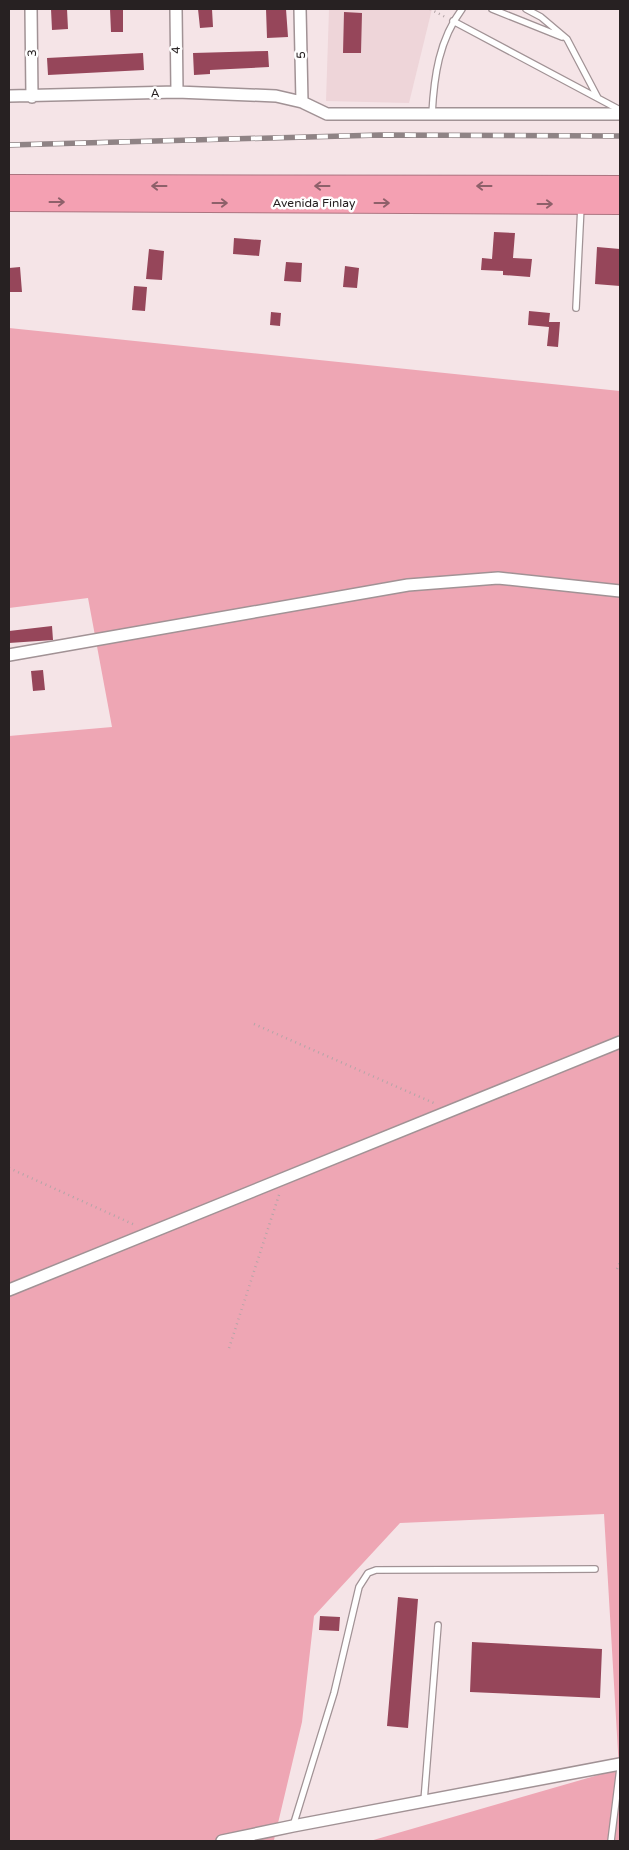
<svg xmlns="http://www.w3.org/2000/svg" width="629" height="1850" viewBox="0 0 629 1850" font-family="'Varela Round',sans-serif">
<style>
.built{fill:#eed5d9}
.green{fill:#eea6b4}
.building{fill:#96465a}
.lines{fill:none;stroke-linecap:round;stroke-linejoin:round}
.lane-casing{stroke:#a19295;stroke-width:8}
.street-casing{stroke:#a19295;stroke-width:14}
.highway-casing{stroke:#ac7480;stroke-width:22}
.path{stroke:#b3a5a7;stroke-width:2.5;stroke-dasharray:1 4;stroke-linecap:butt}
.lane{stroke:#fff;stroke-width:5.5}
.street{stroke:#fff;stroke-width:11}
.highway{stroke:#f4a0b2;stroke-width:20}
.rail-casing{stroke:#8f8385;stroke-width:5.5}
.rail{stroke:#fff;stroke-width:4;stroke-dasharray:11;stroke-linecap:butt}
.oneway{stroke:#8e606a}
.labels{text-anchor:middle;stroke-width:5;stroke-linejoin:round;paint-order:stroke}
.street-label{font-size:12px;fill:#272122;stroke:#fff}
</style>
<rect width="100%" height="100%" fill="#f5e4e7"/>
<path class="built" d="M 329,9 L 432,9 L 409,103 L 326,101 Z"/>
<path class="green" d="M 9,328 L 620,391 L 620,1841 L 370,1841 L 619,1769 L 604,1514 L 400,1523 L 314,1616 L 302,1722 L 274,1840 L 9,1841 L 9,736 L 112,727 L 88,598 L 9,608 Z"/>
<path class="building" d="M 51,9 L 67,9 L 68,29 L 52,30 Z
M 110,9 L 123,9 L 123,32 L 111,32 Z
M 198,9 L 212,9 L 213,27 L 200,28 Z
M 266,9 L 286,9 L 288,37 L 267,38 Z
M 344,12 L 362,13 L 361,53 L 343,53 Z
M 268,51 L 269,67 L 210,70 L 210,74 L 194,75 L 193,53 Z
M 143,53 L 144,70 L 48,75 L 47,58 Z
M 494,232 L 515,233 L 513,258 L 532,259 L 530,277 L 503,275 L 503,271 L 481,270 L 482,258 L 492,259 Z
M 234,238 L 261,240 L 259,256 L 233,254 Z
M 597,247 L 620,249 L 620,286 L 595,284 Z
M 149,249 L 164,251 L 162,280 L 146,279 Z
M 286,262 L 302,263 L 301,282 L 284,281 Z
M 345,266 L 359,268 L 357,288 L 343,287 Z
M 20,267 L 22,292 L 10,292 L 9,268 Z
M 134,286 L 147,287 L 145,311 L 132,310 Z
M 529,311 L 550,313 L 549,322 L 560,322 L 558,347 L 547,346 L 549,327 L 528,325 Z
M 271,312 L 281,313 L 280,326 L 270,325 Z
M 52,626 L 53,640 L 9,643 L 9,631 Z
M 43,670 L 45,690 L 33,691 L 31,671 Z
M 398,1597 L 418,1599 L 408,1728 L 387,1726 Z
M 320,1616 L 340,1617 L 339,1631 L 319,1630 Z
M 472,1642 L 602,1649 L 600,1698 L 470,1692 Z"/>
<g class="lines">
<defs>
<path id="lane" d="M 492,9 L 562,37
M 526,9 L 541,17 L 567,39 L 598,98
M 453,21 L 620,110
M 432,114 C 434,76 439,40 462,9
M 576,308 L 581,206
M 424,1801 L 438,1625
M 293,1826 L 334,1693 L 359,1587 L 368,1573 L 376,1570 L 595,1569
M 611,1841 L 620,1768"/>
<path id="street" d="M 31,9 L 32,97
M 176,9 L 177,92
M 300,9 L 302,102
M 9,96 L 177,92 L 276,96 L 302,102 L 327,114 L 620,114
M 9,655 L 408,585 L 498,578 L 620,591
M 9,1290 L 620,1042
M 222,1841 L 293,1826 L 620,1764"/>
<path id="highway" d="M 9,185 L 620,186
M 9,201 L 620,204"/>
</defs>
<use href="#lane" class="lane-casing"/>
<use href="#street" class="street-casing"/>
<use href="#highway" class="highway-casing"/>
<path class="path" d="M 430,9 L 447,18
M 254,1024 L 436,1104
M 9,1168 L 135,1225
M 617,1269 L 620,1262
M 229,1348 L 280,1192"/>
<use href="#lane" class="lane"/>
<use href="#street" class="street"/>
<use href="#highway" class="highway"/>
<defs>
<path id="rail" d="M 9,145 L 380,135 L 620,136"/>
</defs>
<use href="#rail" class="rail-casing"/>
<use href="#rail" class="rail"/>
</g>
<defs><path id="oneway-shaft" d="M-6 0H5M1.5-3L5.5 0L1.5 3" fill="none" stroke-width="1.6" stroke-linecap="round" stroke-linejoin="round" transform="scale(1.25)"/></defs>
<g class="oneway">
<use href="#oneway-shaft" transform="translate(159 186) rotate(-180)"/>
<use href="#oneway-shaft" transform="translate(322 186) rotate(-180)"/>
<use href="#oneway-shaft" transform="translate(484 186) rotate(-180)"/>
<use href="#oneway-shaft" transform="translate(57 202)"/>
<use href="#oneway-shaft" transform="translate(220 203)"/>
<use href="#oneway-shaft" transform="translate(382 203)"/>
<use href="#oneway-shaft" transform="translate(545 204)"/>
</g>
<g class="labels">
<g class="street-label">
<text transform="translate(176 50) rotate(-91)" y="4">4</text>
<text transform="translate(32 53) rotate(-91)" y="4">3</text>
<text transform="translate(301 55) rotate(-91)" y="4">5</text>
<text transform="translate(155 93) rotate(-2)" y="4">A</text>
<text x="314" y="207">Avenida Finlay</text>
</g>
</g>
<rect width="629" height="1850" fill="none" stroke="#272122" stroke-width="20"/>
</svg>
